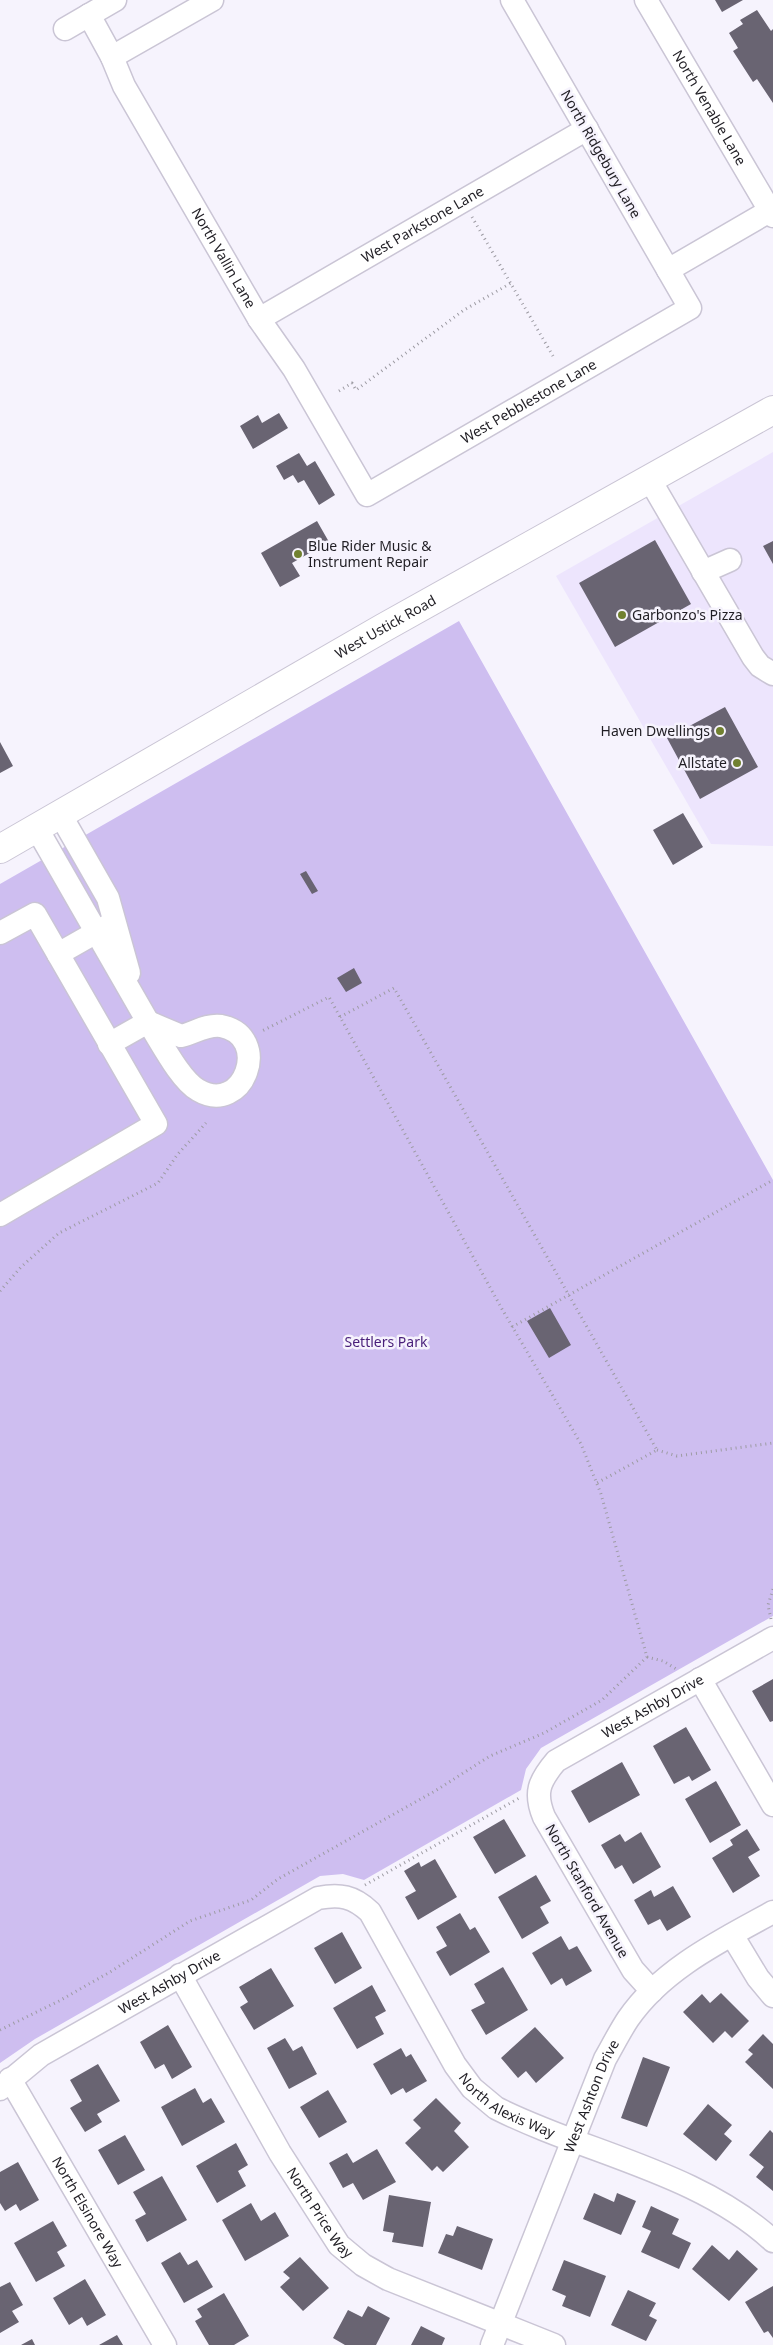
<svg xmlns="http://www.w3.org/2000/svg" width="773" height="2345" viewBox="0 0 773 2345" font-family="'Noto Sans',sans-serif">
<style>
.built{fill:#ede5fd}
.green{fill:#cebef0}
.building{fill:#696472}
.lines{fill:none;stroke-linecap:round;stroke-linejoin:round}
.minor-casing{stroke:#cac5d5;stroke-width:25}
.major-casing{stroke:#cac5d5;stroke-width:30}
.path{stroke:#9d9ba3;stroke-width:3;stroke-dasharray:1 4;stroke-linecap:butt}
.minor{stroke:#fff;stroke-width:22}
.major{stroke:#fff;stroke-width:28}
.poi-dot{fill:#718130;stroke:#f6f3fd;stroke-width:2}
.labels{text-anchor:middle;stroke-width:5;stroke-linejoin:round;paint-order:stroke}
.street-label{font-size:14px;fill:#201e24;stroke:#f6f3fd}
.poi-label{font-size:14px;fill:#201e24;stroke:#f6f3fd;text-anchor:start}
.park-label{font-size:14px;fill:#481e79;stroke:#f6f3fd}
</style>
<rect width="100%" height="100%" fill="#f6f3fd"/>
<path class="built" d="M 773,452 L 773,846 L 711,844 L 556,576 Z"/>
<path class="green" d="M 459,621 L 773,1180 L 773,1616 L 541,1748 L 526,1769 L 521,1790 L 364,1880 L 343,1874 L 320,1876 L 35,2039 L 0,2063 L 0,884 Z"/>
<path class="building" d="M 715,0 L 743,0 L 722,12 Z
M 757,10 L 771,31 L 773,29 L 773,103 L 757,79 L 753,82 L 733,51 L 738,48 L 729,33 L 743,24 L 740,20 Z
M 279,413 L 288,428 L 253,449 L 240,426 L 258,415 L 262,423 Z
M 299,453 L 307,466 L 315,461 L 335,495 L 319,505 L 304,480 L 298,483 L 293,475 L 284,480 L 276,466 Z
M 317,521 L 329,542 L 292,563 L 300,576 L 280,587 L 261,553 Z
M 655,540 L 691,604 L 615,647 L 579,583 Z
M 773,541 L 773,564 L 763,546 Z
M 725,707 L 758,767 L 700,799 L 667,738 Z
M 0,742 L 13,766 L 0,773 Z
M 683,813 L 703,847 L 673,865 L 653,830 Z
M 306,871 L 318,891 L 312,894 L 300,874 Z
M 354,968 L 362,983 L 346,992 L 337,978 Z
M 550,1308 L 571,1345 L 549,1358 L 527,1321 Z
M 773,1679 L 773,1721 L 770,1722 L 752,1691 Z
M 686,1727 L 711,1770 L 692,1781 L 689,1776 L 674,1784 L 653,1746 Z
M 622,1762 L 640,1795 L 589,1823 L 571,1791 Z
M 716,1781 L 741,1825 L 710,1843 L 685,1799 Z
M 504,1819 L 526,1856 L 495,1874 L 473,1837 Z
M 747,1829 L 760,1850 L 748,1857 L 760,1876 L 733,1893 L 712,1858 L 733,1845 L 730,1840 Z
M 641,1832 L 661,1867 L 633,1884 L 622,1865 L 615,1869 L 601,1845 L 620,1834 L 625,1842 Z
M 435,1859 L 457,1897 L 418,1920 L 405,1897 L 416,1891 L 404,1871 L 419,1862 L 421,1867 Z
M 536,1875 L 551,1901 L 540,1907 L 549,1923 L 522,1939 L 498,1897 Z
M 673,1886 L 691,1917 L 667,1931 L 660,1919 L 648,1925 L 634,1900 L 651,1890 L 654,1897 Z
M 460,1913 L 470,1930 L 475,1927 L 490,1952 L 450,1976 L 436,1952 L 447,1946 L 436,1927 Z
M 342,1932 L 362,1968 L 335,1984 L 314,1948 Z
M 561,1936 L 569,1950 L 577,1946 L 592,1971 L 566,1986 L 562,1978 L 551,1985 L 532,1953 Z
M 503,1967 L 528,2010 L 486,2035 L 471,2010 L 485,2003 L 474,1984 Z
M 271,1968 L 294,2006 L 254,2030 L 240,2007 L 248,2002 L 239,1987 Z
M 372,1985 L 386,2011 L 375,2017 L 384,2034 L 357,2049 L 333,2008 Z
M 721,1993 L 749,2021 L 732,2038 L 725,2031 L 713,2043 L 683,2012 L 702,1994 L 710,2003 Z
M 168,2025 L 192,2067 L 172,2079 L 164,2064 L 155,2069 L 140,2042 Z
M 535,2027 L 564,2058 L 536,2083 L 526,2071 L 518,2078 L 501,2058 Z
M 763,2034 L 773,2044 L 773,2089 L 745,2062 L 753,2054 L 748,2050 Z
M 285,2038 L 293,2051 L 302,2046 L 317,2074 L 289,2089 L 267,2048 Z
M 401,2048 L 406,2057 L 411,2054 L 427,2081 L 406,2093 L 403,2088 L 391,2095 L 373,2064 Z
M 643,2057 L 670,2067 L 647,2127 L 621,2118 Z
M 98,2064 L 120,2101 L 97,2114 L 102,2122 L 85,2132 L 70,2108 L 82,2101 L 70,2080 Z
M 195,2088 L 203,2103 L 211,2098 L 225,2122 L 182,2146 L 161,2107 Z
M 328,2090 L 347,2122 L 319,2138 L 300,2107 Z
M 436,2098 L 461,2123 L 454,2131 L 469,2147 L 443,2172 L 437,2166 L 432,2171 L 405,2143 L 421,2128 L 413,2120 Z
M 708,2104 L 732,2125 L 724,2134 L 732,2141 L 716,2161 L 683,2134 Z
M 770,2130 L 773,2133 L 773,2191 L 756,2177 L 764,2167 L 749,2155 Z
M 125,2135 L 145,2170 L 118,2185 L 98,2150 Z
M 236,2143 L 248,2165 L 238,2171 L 246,2186 L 217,2203 L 196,2166 Z
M 377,2149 L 396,2182 L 363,2200 L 353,2183 L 343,2188 L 329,2163 L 347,2153 L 353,2163 Z
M 18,2162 L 39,2200 L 20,2211 L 16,2204 L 5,2211 L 0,2203 L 0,2172 Z
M 162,2176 L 187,2220 L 147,2242 L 135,2220 L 146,2214 L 133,2192 Z
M 594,2193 L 614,2202 L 617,2193 L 636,2201 L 621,2235 L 583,2219 Z
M 389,2195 L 431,2202 L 423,2247 L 392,2242 L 394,2233 L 383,2231 Z
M 251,2203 L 261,2221 L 275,2212 L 289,2236 L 245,2261 L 222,2220 Z
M 651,2206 L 679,2219 L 672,2234 L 691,2243 L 679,2269 L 641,2252 L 651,2231 L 642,2227 Z
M 53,2221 L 67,2246 L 57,2252 L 65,2266 L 36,2282 L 14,2243 Z
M 457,2226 L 493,2239 L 482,2270 L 438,2253 L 446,2234 L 453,2236 Z
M 712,2245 L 729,2260 L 737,2250 L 758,2269 L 729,2301 L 692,2269 Z
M 180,2252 L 188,2265 L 197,2260 L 213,2287 L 184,2303 L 161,2263 Z
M 300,2257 L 329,2288 L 303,2311 L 280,2287 L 290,2278 L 283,2272 Z
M 564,2260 L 606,2276 L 590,2317 L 562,2306 L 566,2296 L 552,2290 Z
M 85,2279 L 106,2315 L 87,2326 L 82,2317 L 69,2325 L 53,2298 Z
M 10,2282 L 23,2305 L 12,2311 L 19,2322 L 0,2333 L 0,2287 Z
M 773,2286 L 773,2338 L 768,2331 L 764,2333 L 745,2302 Z
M 628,2290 L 656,2303 L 649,2316 L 657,2320 L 646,2341 L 611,2325 Z
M 224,2293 L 249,2336 L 234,2345 L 209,2345 L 195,2321 L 202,2317 L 197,2309 Z
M 368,2306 L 390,2318 L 376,2345 L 345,2345 L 333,2338 L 348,2310 L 362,2317 Z
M 421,2326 L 445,2338 L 442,2345 L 411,2345 Z
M 117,2335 L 123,2345 L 99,2345 Z
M 32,2339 L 35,2345 L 21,2345 Z"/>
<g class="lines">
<defs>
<g id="minor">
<path id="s1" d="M 646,0 L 773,216"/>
<path id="s2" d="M 89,15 L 112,57 L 124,86 L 259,319 L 294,369 L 367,495 L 690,308 L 512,0"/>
<path d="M 65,29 L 115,0"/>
<path d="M 112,57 L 212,0"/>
<path d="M 668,270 L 773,209"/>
<path id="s3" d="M 259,319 L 587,129"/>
<path d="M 650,480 L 753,657 L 760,666 L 773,674"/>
<path d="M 703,572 L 730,560"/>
<path d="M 60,814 L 108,898 L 129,973"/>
<path d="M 36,827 L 148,1022 L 109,1044"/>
<path d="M 0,933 L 35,914 L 156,1124 L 0,1215"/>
<path d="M 58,954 L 109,925"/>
<path d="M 148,1022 L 181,1036 C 194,1033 207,1024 221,1026 C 273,1036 244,1117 198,1090 C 180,1080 160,1040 148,1022 Z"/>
<path d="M 700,1679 L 773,1805"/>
<path d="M 732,1935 L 758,1978 L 773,1996"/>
<path id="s4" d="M 180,1975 L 280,2153 L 339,2245 L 363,2265 L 388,2279 L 554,2345"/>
<path id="s5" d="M 652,1991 L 633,1970 L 544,1817 C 534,1793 539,1781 556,1761 L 773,1638"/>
<path id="s6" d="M 10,2079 L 165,2345"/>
<path id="s7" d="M 0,2089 L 41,2055 L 318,1898 C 340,1894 353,1896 370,1912 L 455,2065 L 472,2088 L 496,2108 C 585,2153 699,2172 773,2241"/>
<path id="s8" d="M 492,2345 L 605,2059 C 613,2045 620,2031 628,2019 C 662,1969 722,1940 773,1912"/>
</g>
<g id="major">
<path id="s9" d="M 0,849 L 383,628 L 773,410"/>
</g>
</defs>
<use href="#minor" class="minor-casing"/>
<use href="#major" class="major-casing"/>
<path class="path" d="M 472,217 L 553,356
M 339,391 L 352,383 L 356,390 L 464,310 L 511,283
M 340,1017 L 394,988 L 657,1450 L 597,1483
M 0,1291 L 21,1267 L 59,1233 L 158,1183 L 177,1155 L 206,1123
M 512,1327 L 773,1180
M 657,1450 L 677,1456 L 773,1443
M 771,1619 L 768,1605 L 773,1589
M 647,1657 L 663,1661 L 678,1670
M 365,1885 L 521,1797
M 0,2030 L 59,2001 L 110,1972 L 190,1921 L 251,1900 L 278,1879 L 435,1791 L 490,1756 L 544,1733 L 602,1700 L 647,1657 L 601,1494 L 581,1444 L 502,1309 L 329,997 L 260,1032"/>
<use href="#minor" class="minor"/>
<use href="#major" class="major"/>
</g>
<g class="poi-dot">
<circle cx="298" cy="554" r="5"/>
<circle cx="622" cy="615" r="5"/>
<circle cx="720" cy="731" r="5"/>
<circle cx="737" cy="763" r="5"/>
</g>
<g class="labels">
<g class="street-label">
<text dy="5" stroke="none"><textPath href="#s1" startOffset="125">North Venable Lane</textPath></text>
<text transform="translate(601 154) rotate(60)" y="5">North Ridgebury Lane</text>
<text dy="5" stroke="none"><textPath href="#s3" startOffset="189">West Parkstone Lane</textPath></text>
<text dy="5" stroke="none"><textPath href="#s2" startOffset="278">North Vallin Lane</textPath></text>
<text dy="5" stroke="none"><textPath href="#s2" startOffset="742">West Pebblestone Lane</textPath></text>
<text dy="5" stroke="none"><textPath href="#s9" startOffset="445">West Ustick Road</textPath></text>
<text dy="5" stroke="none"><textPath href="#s5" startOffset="378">West Ashby Drive</textPath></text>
<text transform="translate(587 1891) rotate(60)" y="5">North Stanford Avenue</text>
<text dy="5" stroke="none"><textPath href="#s7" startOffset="201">West Ashby Drive</textPath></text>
<text dy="5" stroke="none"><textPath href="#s8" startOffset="268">West Ashton Drive</textPath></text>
<text dy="5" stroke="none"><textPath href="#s7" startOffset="671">North Alexis Way</textPath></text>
<text dy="5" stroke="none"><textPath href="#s4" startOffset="276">North Price Way</textPath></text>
<text dy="5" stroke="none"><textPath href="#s6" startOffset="154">North Elsinore Way</textPath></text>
</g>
<g class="poi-label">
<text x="308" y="551">Blue Rider Music &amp;<tspan x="308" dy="16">Instrument Repair</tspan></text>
<text x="632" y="620">Garbonzo's Pizza</text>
<text x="710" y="736" text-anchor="end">Haven Dwellings</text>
<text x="727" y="768" text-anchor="end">Allstate</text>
</g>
<g class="park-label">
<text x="386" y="1347">Settlers Park</text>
</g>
</g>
</svg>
